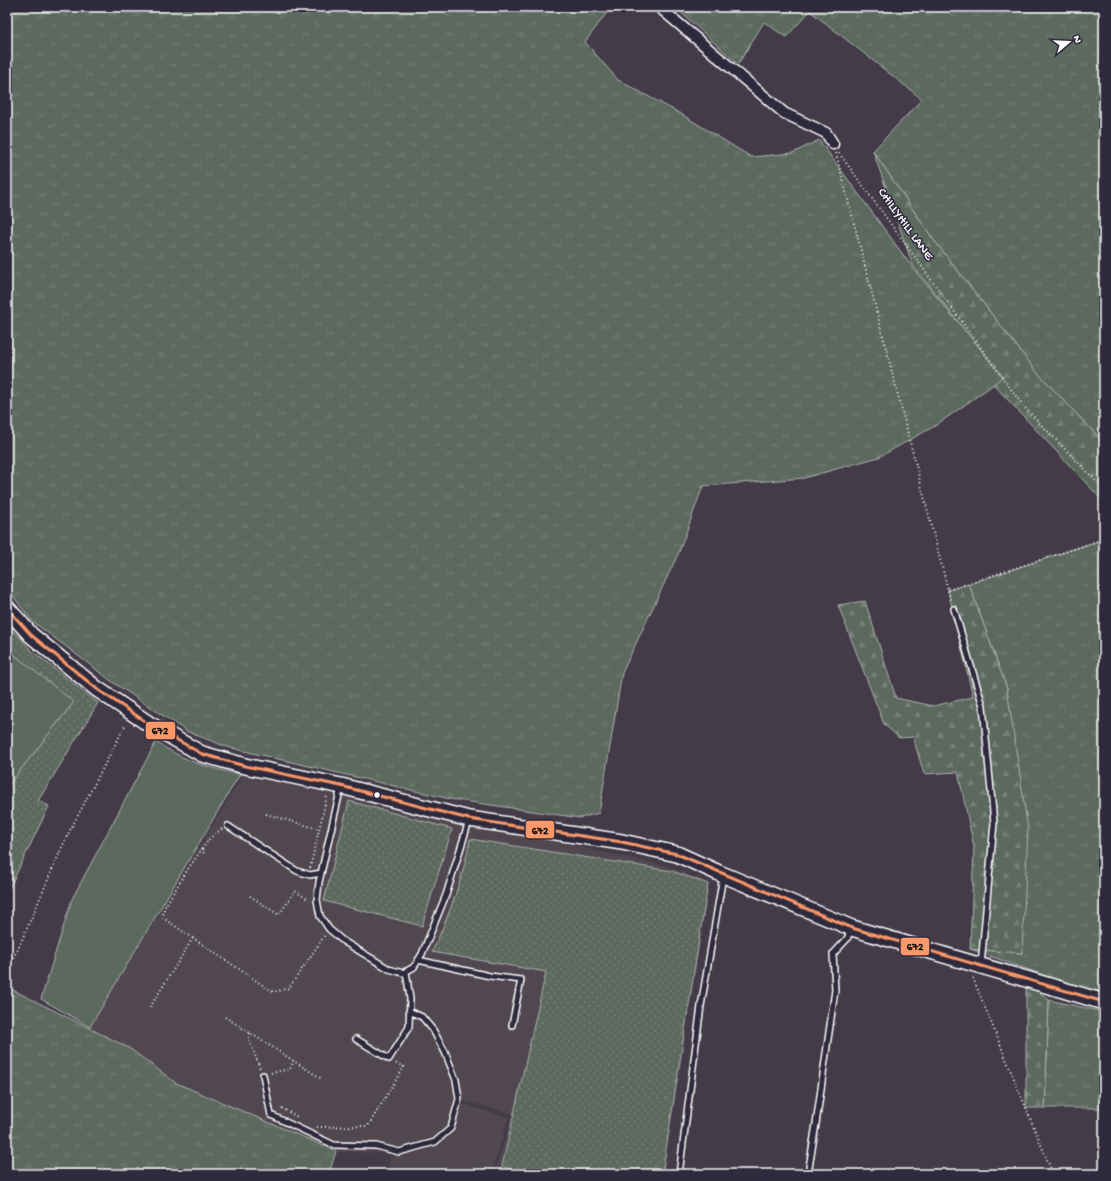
<svg xmlns="http://www.w3.org/2000/svg" width="1111" height="1181" viewBox="0 0 1111 1181" font-family="'Gochi Hand',sans-serif">
<style>
.built{fill:#51474f}
.grass{fill:url(#grass-tufts);stroke:#aeb4af}
.forest{fill:url(#forest-firs);stroke:#aeb4af}
.park{fill:url(#park-dots);stroke:#aeb4af}
.pitch{fill:#5c695f;stroke:#aeb4af}
.lines{fill:none;stroke-linecap:round;stroke-linejoin:round}
.lane-casing{stroke:#fff;stroke-width:8}
.street-casing{stroke:#fff;stroke-width:13}
.secondary-casing{stroke:#fff;stroke-width:18}
.path{stroke:#fff;stroke-width:2;stroke-dasharray:1 3;stroke-linecap:butt}
.lane{stroke:#2f2a3d;stroke-width:5}
.street{stroke:#2f2a3d;stroke-width:10}
.secondary{stroke:#2f2a3d;stroke-width:15}
.bus-1-casing{stroke:#2f2a3d;stroke-width:6}
.bus-1{stroke:#fc9868;stroke-width:3}
.bus-dot{fill:#fff;stroke:#2f2a3d;stroke-width:1.5}
.labels{text-anchor:middle;stroke-width:3;stroke-linejoin:round;paint-order:stroke}
.street-label{font-size:13px;fill:#fff;stroke:#2f2a3d}
.line-badge{stroke:#2f2a3d;stroke-width:1.5}
.pale-badge-label{font-size:11px;text-anchor:middle;font-weight:bold;fill:#111}
</style>
<defs>
<pattern id="grass-tufts" width="24" height="20" patternUnits="userSpaceOnUse"><rect width="24" height="20" fill="#5c695f"/><path d="M3 7l-1-3M5 7V3M7 7l1-3M15 17l-1-3M17 17v-4M19 17l1-3" fill="none" stroke="#748077"/></pattern>
<pattern id="forest-firs" width="22" height="20" patternUnits="userSpaceOnUse"><rect width="22" height="20" fill="#5c695f"/><path d="M5 1l3.5 6h-7zM16 11l3.5 6h-7z" fill="#748077"/></pattern>
<pattern id="park-dots" width="8" height="8" patternUnits="userSpaceOnUse"><rect width="8" height="8" fill="#5c695f"/><path d="M2 2h.1M6 6h.1" fill="none" stroke="#748077" stroke-width="1.8" stroke-linecap="round"/></pattern>
</defs>
<rect width="100%" height="100%" fill="#433b48"/>
<filter id="ink" filterUnits="userSpaceOnUse"><feTurbulence type="fractalNoise" baseFrequency=".025" numOctaves="2"/><feDisplacementMap in="SourceGraphic" scale="8" xChannelSelector="R" yChannelSelector="G"/><feConvolveMatrix kernelMatrix="1 2 1 2 8 2 1 2 1" color-interpolation-filters="sRGB"/></filter>
<g filter="url(#ink)">
<path class="built" d="M 243,775 L 668,866 L 709,883 L 664,1174 L 515,1174 L 496,1167 L 513,1114 L 463,1101 L 441,1136 L 452,1130 L 462,1104 L 509,1117 L 491,1174 L 388,1174 L 390,1158 L 427,1145 L 439,1137 L 390,1154 L 336,1151 L 180,1086 L 129,1048 L 89,1028 Z"/>
<path class="grass" d="M 7,7 L 611,7 L 585,42 L 618,80 L 681,114 L 751,157 L 793,153 L 819,140 L 915,271 L 1004,377 L 935,426 L 879,457 L 804,478 L 703,486 L 679,552 L 622,673 L 599,813 L 580,818 L 450,799 L 227,747 L 186,731 L 114,683 L 32,621 L 7,588 L 7,377 L 10,373 L 7,370 Z
M 675,7 L 1104,7 L 1104,443 L 1036,371 L 933,239 L 873,151 L 922,99 L 810,11 L 786,37 L 764,22 L 738,64 Z
M 1104,539 L 1104,992 L 1077,987 L 970,949 L 1022,953 L 1007,689 L 969,584 Z
M 7,987 L 129,1048 L 176,1083 L 336,1151 L 329,1174 L 7,1174 Z
M 1049,1000 L 1104,1012 L 1104,1108 L 1045,1108 Z"/>
<path class="forest" d="M 873,151 L 933,239 L 1036,371 L 1104,443 L 1104,502 L 993,384 L 1003,377 L 913,266 Z
M 969,584 L 1007,689 L 1028,829 L 1022,953 L 970,949 L 974,847 L 958,772 L 924,774 L 913,737 L 899,738 L 884,724 L 838,605 L 865,601 L 896,698 L 933,706 L 973,697 L 948,590 Z
M 1026,981 L 1049,1000 L 1045,1108 L 1026,1108 Z"/>
<path class="park" d="M 7,624 L 31,650 L 98,703 L 38,801 L 49,806 L 7,893 Z
M 349,801 L 452,829 L 422,926 L 324,901 Z
M 470,839 L 672,871 L 708,884 L 662,1174 L 525,1174 L 502,1166 L 546,972 L 432,952 C 449,915 463,879 470,839 Z"/>
<path class="pitch" d="M 7,649 L 74,702 L 7,787 Z
M 156,742 C 185,761 206,768 240,774 L 90,1027 L 41,999 L 72,899 Z"/>
<g class="lines">
<defs>
<path id="lane" d="M 954,609 L 983,706 L 994,823 L 981,965
M 341,787 L 319,882 L 317,900 L 320,916 L 329,929 L 343,941 L 389,969 L 403,973 L 414,967 L 422,954 L 446,895 L 469,821
M 228,826 L 297,871 L 310,875 L 321,873
M 418,960 L 490,976 L 521,980 L 512,1025
M 356,1039 L 389,1059 L 409,1027 L 410,999 L 406,971
M 263,1075 L 271,1115 L 334,1145 L 376,1146 L 399,1152 L 435,1142 L 451,1128 L 459,1099 L 456,1080 L 445,1052 L 433,1030 L 422,1017 L 409,1011
M 679,1174 L 701,1006 L 723,876
M 808,1174 L 816,1124 L 835,990 L 833,954 L 847,939 L 851,929"/>
<path id="street" d="M 659,7 L 784,113 L 826,133 L 833,144"/>
<path id="secondary" d="M 7,608 L 31,635 L 97,689 L 149,724 L 202,754 L 245,766 L 341,786 L 469,819 L 622,842 L 677,854 L 719,873 L 852,928 L 1104,1002"/>
</defs>
<use href="#lane" class="lane-casing"/>
<use href="#street" class="street-casing"/>
<use href="#secondary" class="secondary-casing"/>
<path class="path" d="M 836,153 L 951,602
M 839,153 L 1024,407 L 1104,489
M 948,590 L 1104,539
M 266,814 L 319,829
M 222,829 L 210,838 L 188,869 L 164,908 L 163,918 L 273,992 L 289,988 L 325,935
M 201,849 L 204,853
M 310,868 L 327,796
M 250,896 L 279,915 L 295,891 L 309,900
M 7,968 L 18,949 L 66,838 L 126,724
M 973,978 L 1053,1174
M 150,1007 L 193,938
M 225,1017 L 322,1079
M 250,1033 L 249,1040 L 260,1068
M 271,1073 L 290,1069 L 294,1061
M 282,1108 L 297,1117
M 317,1127 L 368,1126 L 404,1067 L 395,1063"/>
<use href="#lane" class="lane"/>
<use href="#street" class="street"/>
<use href="#secondary" class="secondary"/>
<defs>
<path id="bus-1" d="M 7,608 L 31,635 L 97,689 L 149,724 L 202,754 L 245,766 L 341,786 L 469,819 L 622,842 L 677,854 L 852,928 L 1104,1002"/>
</defs>
<use href="#bus-1" class="bus-1-casing"/>
<use href="#bus-1" class="bus-1"/>
</g>
</g>
<circle class="bus-dot" cx="377" cy="795" r="3.5"/>
<g class="labels">
<g class="street-label">
<text transform="translate(907 223) rotate(54)" y="5">CHILLYHILL LANE</text>
</g>
</g>
<g class="line-badge">
<rect x="145" y="721" width="31" height="19" rx="4" fill="#fc9868"/>
<rect x="525" y="820" width="30" height="19" rx="4" fill="#fc9868"/>
<rect x="900" y="937" width="30" height="19" rx="4" fill="#fc9868"/>
</g>
<g class="pale-badge-label">
<text x="160" y="734">672</text>
<text x="540" y="834">672</text>
<text x="915" y="950">672</text>
</g>
<rect width="1111" height="1181" fill="none" stroke="#2f2a3d" stroke-width="24"/>
<rect x="12" y="12" width="1087" height="1157" fill="none" stroke="#fff" stroke-width="1.5" filter="url(#ink)"/>
<g transform="translate(1069 42) rotate(71)" stroke="#2f2a3d" stroke-width="3" paint-order="stroke">
<path d="M0-3L7 15L0 10L-7 15Z" fill="#ffffff"/>
<text y="-6" font-size="11" font-weight="bold" text-anchor="middle" fill="#ffffff">N</text>
</g>
</svg>
